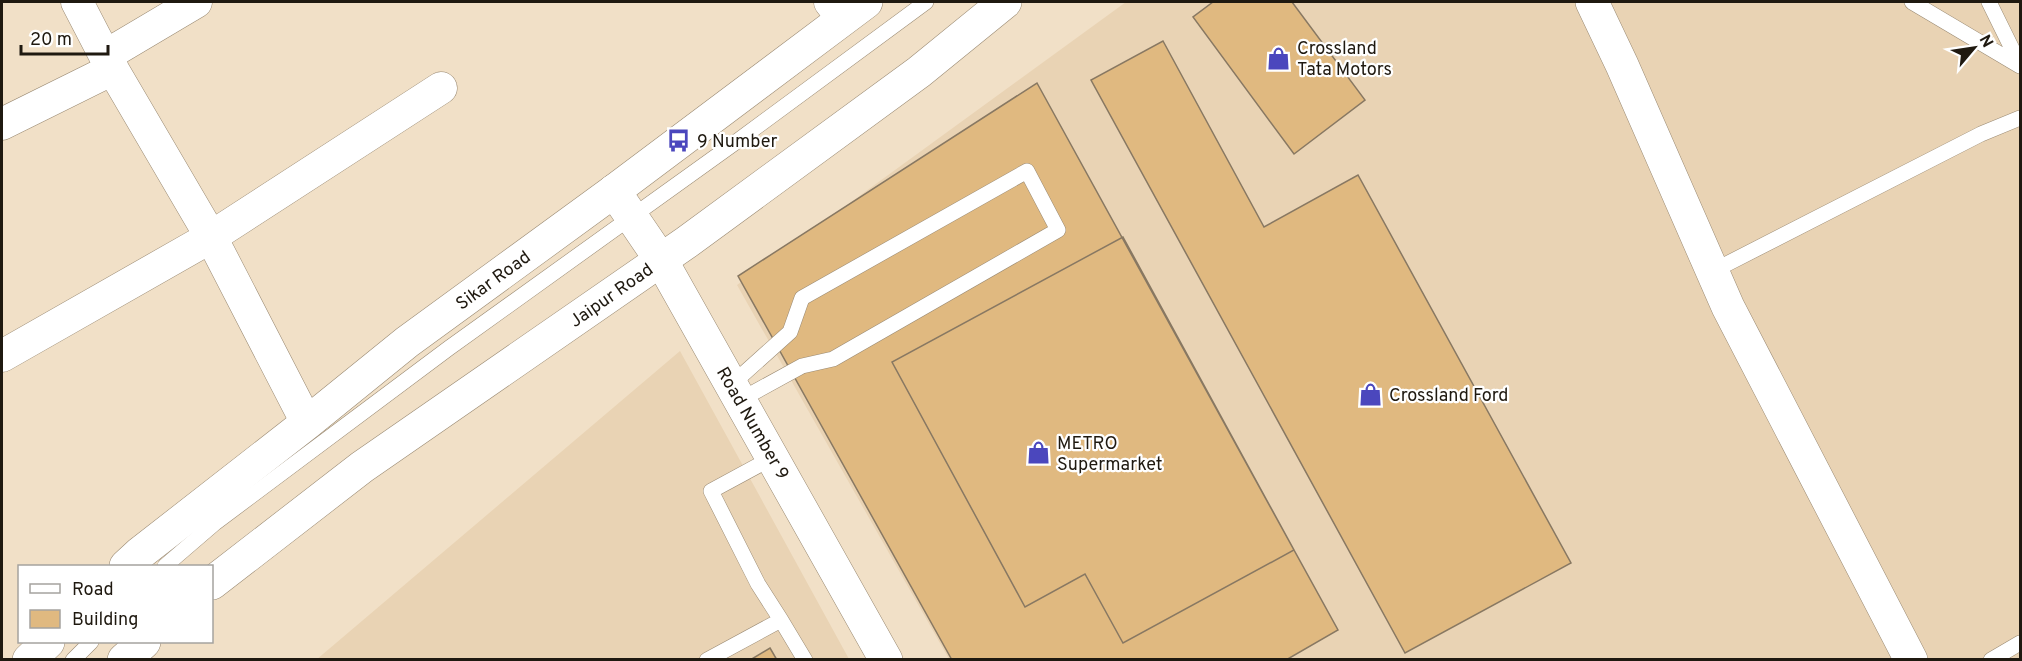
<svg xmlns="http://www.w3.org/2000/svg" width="2022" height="661" viewBox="0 0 2022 661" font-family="Overpass,sans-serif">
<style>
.built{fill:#e9d3b4}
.building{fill:#e0b980;stroke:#887862;stroke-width:1.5}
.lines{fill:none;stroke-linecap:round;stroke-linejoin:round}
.lane-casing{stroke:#9a8a73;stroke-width:16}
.street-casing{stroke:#9a8a73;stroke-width:33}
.secondary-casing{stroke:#9a8a73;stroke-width:34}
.primary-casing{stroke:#9a8a73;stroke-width:34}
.lane{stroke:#fff;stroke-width:15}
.street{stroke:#fff;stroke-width:32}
.secondary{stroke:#fff;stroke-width:33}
.primary{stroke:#fff;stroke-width:33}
.labels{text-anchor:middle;stroke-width:4.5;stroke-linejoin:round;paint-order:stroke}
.poi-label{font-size:18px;fill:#1f1910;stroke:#fff;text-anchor:start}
.street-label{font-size:18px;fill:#1f1910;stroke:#fff}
</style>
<rect width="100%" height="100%" fill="#f1e0c7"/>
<path class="built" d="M 1126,2 L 2020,2 L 2020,659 L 949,659 L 737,285 Z
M 680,351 L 849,659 L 316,660 Z"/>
<path class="building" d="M 1213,2 L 1292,2 L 1365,100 L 1294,154 L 1193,17 Z
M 1163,41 L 1264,227 L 1358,175 L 1571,563 L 1405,653 L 1091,80 Z
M 1037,83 L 1338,630 L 1286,660 L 952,660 L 738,276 Z
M 1123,237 L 1294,550 L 1123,643 L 1085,574 L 1025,607 L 892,362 Z
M 770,648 L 777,660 L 750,660 Z"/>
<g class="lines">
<defs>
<path id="lane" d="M 1912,2 L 2020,66
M 1989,2 L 2020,65
M 1713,271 L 1981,134 L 2020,118
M 731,385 L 790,332 L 802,298 L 1027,171 L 1058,230 L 833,359 L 802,366 L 740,400
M 165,566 L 215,523 L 449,348 L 736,142 L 926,2
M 781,620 L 805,660
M 73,660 L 91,642
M 707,660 L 781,620 L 758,584 L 711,491 L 772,458
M 1991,660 L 2020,643"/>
<path id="street" d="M 77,2 L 105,56 L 211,237 L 307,423
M 830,2 L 843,19
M 105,56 L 196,2
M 2,124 L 113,69
M 2,356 L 211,237 L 441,88"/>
<path id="secondary" d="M 1592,2 L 1622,65 L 1728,307 L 1911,660
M 614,191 L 661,260 L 886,660"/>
<path id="primary" d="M 126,566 L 139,554 L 307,423 L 407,342 L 614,191 L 866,2
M 212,583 L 362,467 L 687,242 L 919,72 L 1005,2
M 29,660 L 48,642
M 124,660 L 144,642"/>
</defs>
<use href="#lane" class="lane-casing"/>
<use href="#street" class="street-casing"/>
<use href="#secondary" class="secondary-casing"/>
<use href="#primary" class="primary-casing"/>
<use href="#lane" class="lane"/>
<use href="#street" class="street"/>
<use href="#secondary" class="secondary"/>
<use href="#primary" class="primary"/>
</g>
<defs>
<symbol id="shop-bare" viewBox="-9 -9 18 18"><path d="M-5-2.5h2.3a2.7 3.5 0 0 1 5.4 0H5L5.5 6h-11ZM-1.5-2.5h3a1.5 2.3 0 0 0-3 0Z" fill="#4b47bd" stroke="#fff" stroke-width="2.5" paint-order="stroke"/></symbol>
<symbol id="bus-bare" viewBox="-9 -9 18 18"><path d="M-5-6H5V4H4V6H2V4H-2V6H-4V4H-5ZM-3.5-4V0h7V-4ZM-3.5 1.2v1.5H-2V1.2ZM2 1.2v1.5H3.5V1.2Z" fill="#4b47bd" stroke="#fff" stroke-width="2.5" paint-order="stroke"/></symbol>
</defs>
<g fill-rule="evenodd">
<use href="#shop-bare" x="1262" y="42" width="33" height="33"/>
<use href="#bus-bare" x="662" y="124" width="33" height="33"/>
<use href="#shop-bare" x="1354" y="378" width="33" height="33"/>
<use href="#shop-bare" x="1022" y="436" width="33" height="33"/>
</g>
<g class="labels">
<g class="poi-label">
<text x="1297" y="54">Crossland<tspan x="1297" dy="21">Tata Motors</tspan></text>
<text x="697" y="147">9 Number</text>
<text x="1389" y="401">Crossland Ford</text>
<text x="1057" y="449">METRO<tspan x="1057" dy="21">Supermarket</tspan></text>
</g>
<g class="street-label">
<text transform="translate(493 280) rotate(-36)" y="6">Sikar Road</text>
<text transform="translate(611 295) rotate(-35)" y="6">Jaipur Road</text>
<text transform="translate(753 423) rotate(60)" y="6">Road Number 9</text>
</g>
</g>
<rect width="2022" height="661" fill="none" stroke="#1f1910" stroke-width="6"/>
<rect x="18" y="565" width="195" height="78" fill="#ffffff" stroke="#a5a39f" stroke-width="1.5"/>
<rect x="30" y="584" width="30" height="9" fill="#ffffff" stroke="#a5a39f" stroke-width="1.5"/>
<text x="72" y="595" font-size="18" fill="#1f1910">Road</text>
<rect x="30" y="610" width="30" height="18" fill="#e0b980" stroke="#a5a39f" stroke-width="1.5"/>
<text x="72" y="625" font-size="18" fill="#1f1910">Building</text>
<g transform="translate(1974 48) rotate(61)" stroke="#ffffff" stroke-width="4.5" paint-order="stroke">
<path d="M0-4.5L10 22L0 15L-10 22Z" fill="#1f1910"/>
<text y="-9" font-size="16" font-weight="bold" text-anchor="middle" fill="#1f1910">N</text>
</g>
<path d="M21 45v9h87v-9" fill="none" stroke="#1f1910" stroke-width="3"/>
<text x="30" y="45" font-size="18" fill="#1f1910" stroke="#ffffff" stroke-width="4.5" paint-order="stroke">20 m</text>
</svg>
